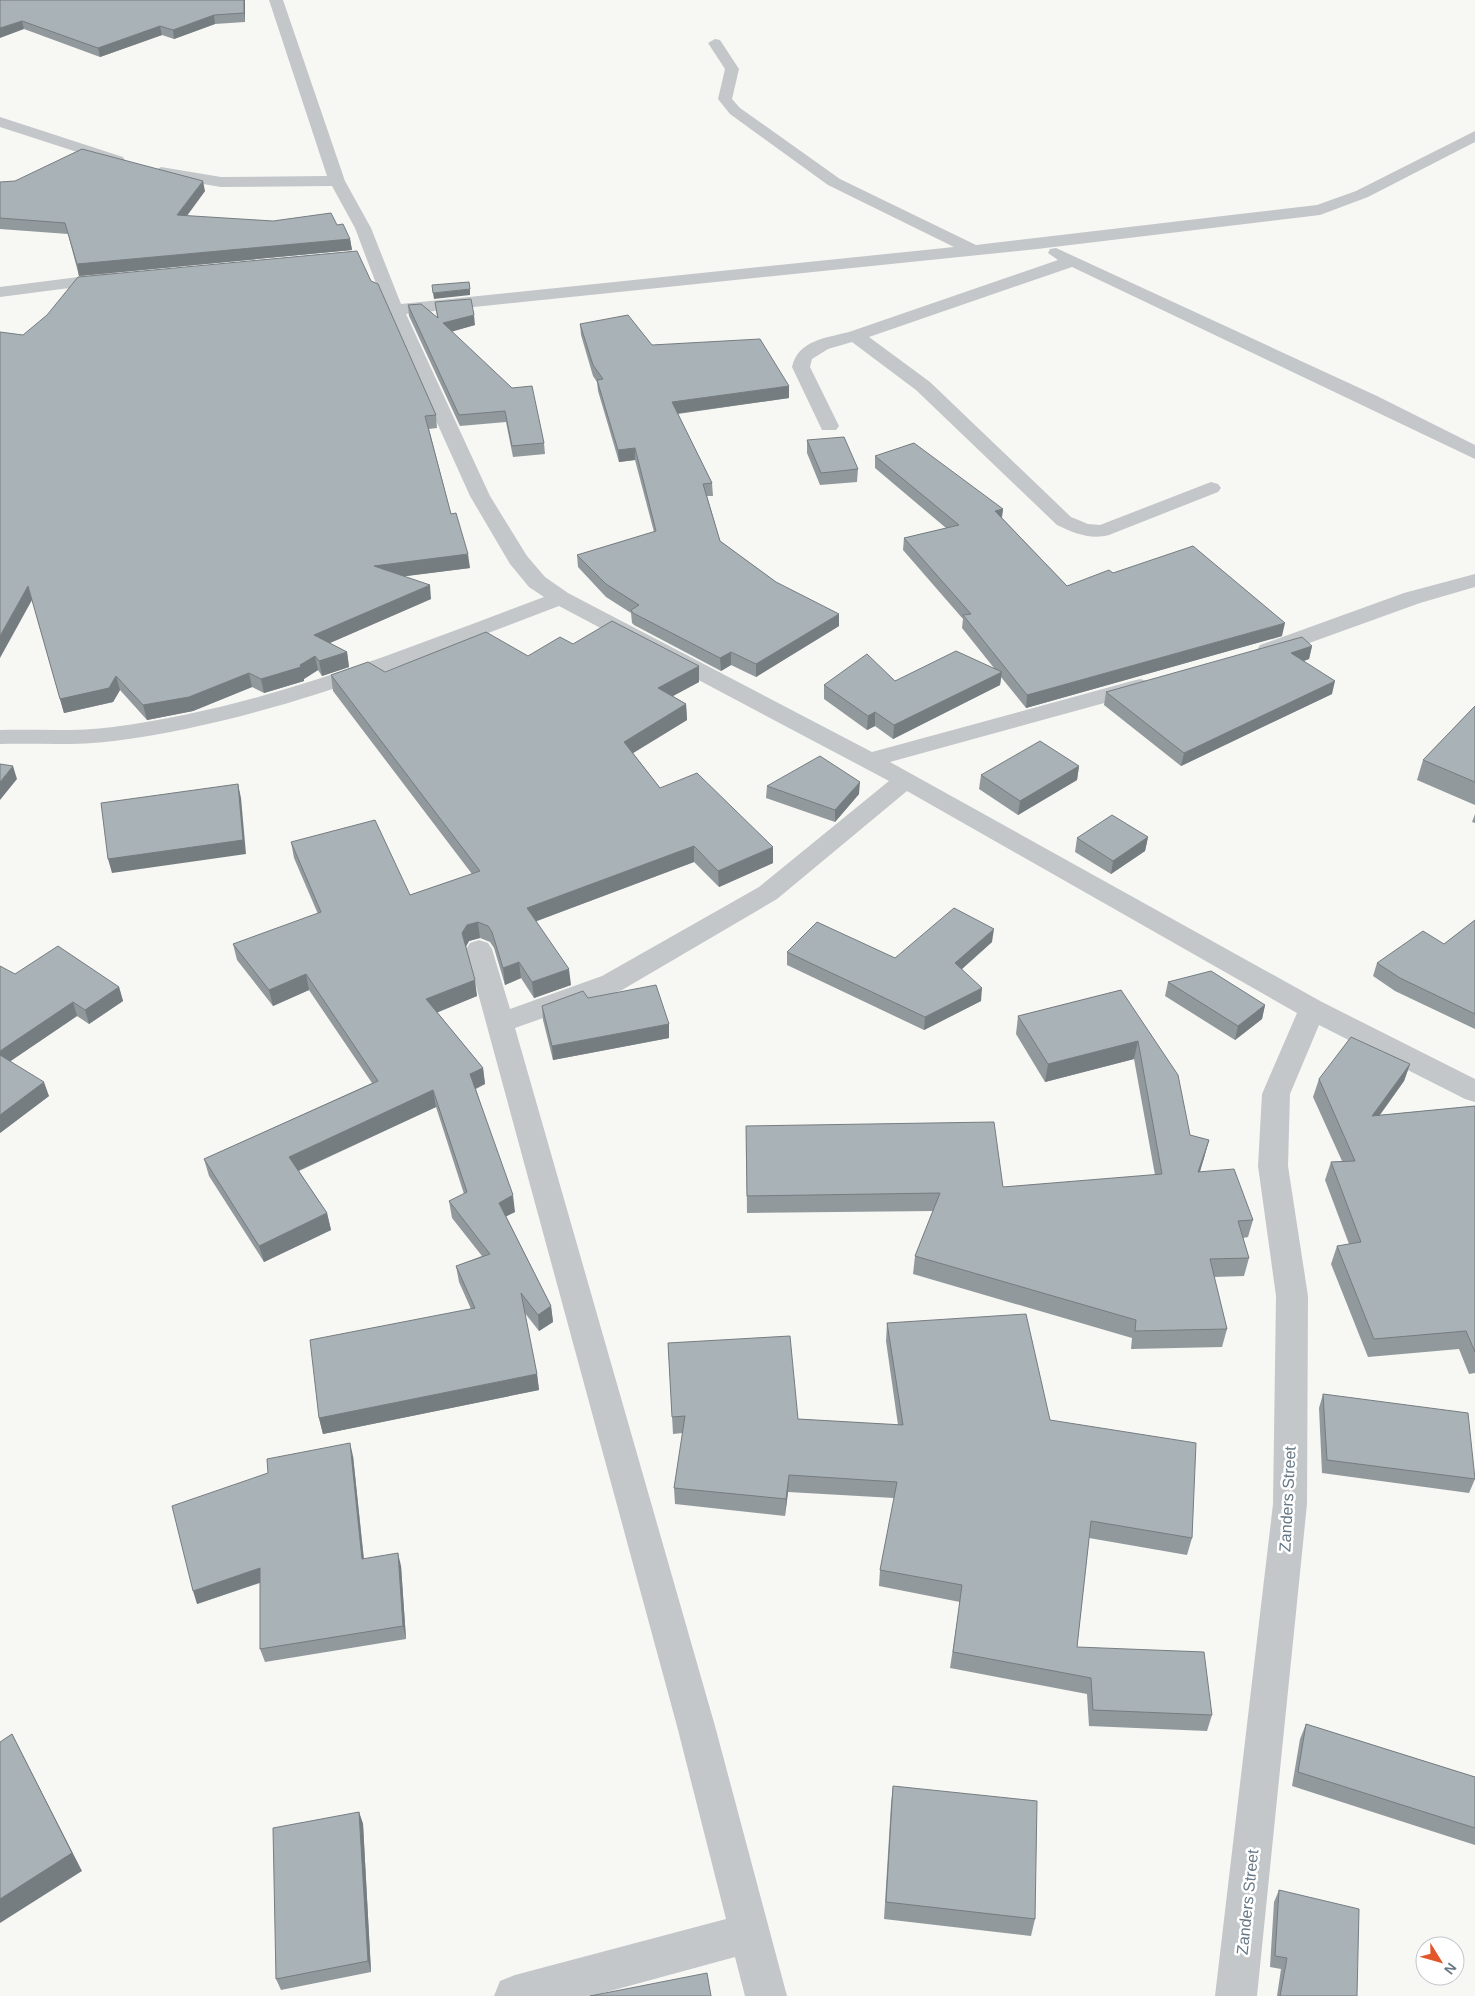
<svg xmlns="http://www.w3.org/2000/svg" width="1475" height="1996" viewBox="0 0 1475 1996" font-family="Helvetica,sans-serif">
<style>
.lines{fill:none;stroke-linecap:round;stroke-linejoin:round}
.minor{fill:#c3c7ca;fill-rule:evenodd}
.wall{fill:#91999d}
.shaded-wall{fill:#767d80}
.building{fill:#a9b2b7;stroke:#767d80}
.labels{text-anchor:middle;stroke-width:5;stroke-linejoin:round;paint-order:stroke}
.near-street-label{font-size:16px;fill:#667785;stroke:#fff}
</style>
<rect width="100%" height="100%" fill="#f7f7f4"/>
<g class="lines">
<path class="minor" d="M 269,0 L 283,0 L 345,181 L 371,228 L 401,304 L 954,247 L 828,185 L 730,114 L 718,99 L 725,69 L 708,43 L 715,39 L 720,40 L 739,69 L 732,99 L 740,108 L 840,179 L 976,245 L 1317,205 L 1356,191 L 1475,131 L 1475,142 L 1368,197 L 1320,215 L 1037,249 L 406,314 L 490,496 L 527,556 L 545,577 L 568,593 L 872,752 L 1132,681 L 1140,679 L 1148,681 L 1152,686 L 1148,691 L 890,762 L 1322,1002 L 1475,1079 L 1475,1102 L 1465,1099 L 1319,1025 L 1290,1094 L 1288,1166 L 1308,1296 L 1307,1504 L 1257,1996 L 1215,1996 L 1273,1504 L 1276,1296 L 1258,1166 L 1262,1094 L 1297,1013 L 907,791 L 777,899 L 622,990 L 515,1028 L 715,1726 L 787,1996 L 745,1996 L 735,1957 L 592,1996 L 494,1996 L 500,1981 L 515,1975 L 726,1919 L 677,1726 L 466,949 L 470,943 L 479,940 L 488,943 L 492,949 L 510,1009 L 602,976 L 759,887 L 889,781 L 559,606 C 414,661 268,721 114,741 C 76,746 38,743 0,744 L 0,730 C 38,729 76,732 113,727 C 263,708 404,649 544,597 L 529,587 L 510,564 L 470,496 L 386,310 L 355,228 L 332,186 L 221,187 L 161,177 L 153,172 L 161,167 L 221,177 L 327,176 Z
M 0,117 L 123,157 L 125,160 L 117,165 L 111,163 L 0,127 Z
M 1056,248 L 1377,396 L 1475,445 L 1475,459 L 1072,267 L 869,337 L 930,382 L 1071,517 L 1088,524 L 1100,525 L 1211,482 L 1218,484 L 1221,488 L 1218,492 L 1109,535 C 1090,540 1074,533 1057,525 L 916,390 L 852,342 L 828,349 L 812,359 L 810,367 L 839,426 L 836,430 L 822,430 L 792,367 C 798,340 826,338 849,332 L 1058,260 L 1048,253 L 1050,249 Z
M 110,273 L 116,274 L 119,278 L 116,282 L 0,297 L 0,287 Z
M 1475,574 L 1475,587 L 1420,603 L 1276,655 L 1268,657 L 1260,655 L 1257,650 L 1260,645 L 1404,593 Z"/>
</g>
<path class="wall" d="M 0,0 L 245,0 L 245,22 L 215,24 L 174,39 L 162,35 L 100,57 L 24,29 Z
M 0,182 L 205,191 L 187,216 L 337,225 L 350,239 L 352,250 L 79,276 L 68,234 L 0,229 Z
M 435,302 L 475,325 L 452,331 L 544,443 L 545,454 L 513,457 L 506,422 L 460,426 L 409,316 L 408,305 L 437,317 Z
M 580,324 L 789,386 L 789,398 L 678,414 L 712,483 L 713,496 L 707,496 L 720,541 L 776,582 L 839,626 L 756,677 L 731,665 L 721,671 L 634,625 L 632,623 L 631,613 L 606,597 L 578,567 L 577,555 L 654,532 L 635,460 L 619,462 L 598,391 L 597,382 L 593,376 L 581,335 Z
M 0,332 L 436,415 L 437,428 L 429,429 L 451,514 L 470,568 L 405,576 L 431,599 L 330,643 L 347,652 L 349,667 L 322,676 L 318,670 L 304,679 L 304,681 L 264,693 L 252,687 L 193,711 L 147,720 L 120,690 L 113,702 L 64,713 L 32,600 Z
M 807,440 L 858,469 L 857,482 L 820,485 L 807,453 Z
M 875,456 L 1003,509 L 1002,518 L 1067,586 L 1113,573 L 1282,636 L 1026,708 L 1001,677 L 1000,685 L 893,739 L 875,726 L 867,730 L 824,699 L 824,685 L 895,681 L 994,668 L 962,628 L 963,619 L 903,550 L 904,538 L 946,528 L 875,468 Z
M 573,644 L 699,682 L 673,696 L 686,704 L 687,720 L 633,753 L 660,788 L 773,863 L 719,887 L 694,862 L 536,921 L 571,985 L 534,998 L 521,978 L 505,985 L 494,948 L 490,942 L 480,938 L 469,941 L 466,947 L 477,996 L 437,1012 L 483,1068 L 485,1084 L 476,1089 L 515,1212 L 506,1216 L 551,1306 L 553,1322 L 539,1331 L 524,1312 L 537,1374 L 539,1390 L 323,1434 L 319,1418 L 471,1309 L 459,1282 L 456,1266 L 482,1256 L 452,1218 L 449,1201 L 464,1194 L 436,1107 L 299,1171 L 327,1213 L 331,1230 L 264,1262 L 209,1176 L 204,1159 L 372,1083 L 309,990 L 273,1006 L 237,960 L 233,944 L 318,914 L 294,858 L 291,842 L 410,895 L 472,874 L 333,691 L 331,675 L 385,672 L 528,656 Z
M 1312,646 L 1309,659 L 1304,661 L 1332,694 L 1181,766 L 1104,705 L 1106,692 Z
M 1475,706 L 1475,805 L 1417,780 L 1423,760 Z
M 1079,766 L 1077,780 L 1018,815 L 979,789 L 981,775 Z
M 767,786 L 859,794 L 835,822 L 766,798 Z
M 1475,814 L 1475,823 L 1472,822 Z
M 1148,837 L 1145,851 L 1111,874 L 1075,852 L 1077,838 Z
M 1475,920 L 1475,1029 L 1395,991 L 1373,976 L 1377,963 L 1444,944 Z
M 992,942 L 962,969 L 981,1001 L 924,1030 L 787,965 L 787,952 L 895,958 Z
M 15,974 L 119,987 L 123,1001 L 89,1024 L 77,1016 L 10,1061 L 49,1096 L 0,1133 Z
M 1168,982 L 1265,1005 L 1262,1019 L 1235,1040 L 1165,996 Z
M 1121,990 L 1190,1135 L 1209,1140 L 1200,1172 L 1253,1220 L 1248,1237 L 1243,1238 L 1249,1258 L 1244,1276 L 1214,1277 L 1227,1329 L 1222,1347 L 1131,1349 L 1132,1338 L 913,1274 L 915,1256 L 933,1211 L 747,1213 L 746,1126 L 1003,1187 L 1155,1175 L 1134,1059 L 1045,1082 L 1016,1034 L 1018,1016 Z
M 588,998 L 669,1024 L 669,1038 L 553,1060 L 543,1020 L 542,1006 Z
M 1410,1064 L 1404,1081 L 1380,1115 L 1475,1106 L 1475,1373 L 1469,1374 L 1459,1349 L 1368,1357 L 1331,1264 L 1337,1246 L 1349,1244 L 1325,1180 L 1331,1162 L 1342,1161 L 1313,1097 L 1319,1079 Z
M 887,1323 L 1050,1420 L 1192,1538 L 1187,1555 L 1089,1538 L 1077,1647 L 1212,1715 L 1207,1731 L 1089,1726 L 1087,1694 L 950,1668 L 960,1602 L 879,1586 L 880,1570 L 894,1498 L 788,1492 L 785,1516 L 675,1504 L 674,1488 L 683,1433 L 673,1434 L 668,1343 L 798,1419 L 898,1425 L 886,1341 Z
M 1323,1394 L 1475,1479 L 1469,1493 L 1322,1473 L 1319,1408 Z
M 353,1456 L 364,1559 L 401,1566 L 406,1639 L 265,1662 L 260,1649 L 260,1583 L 197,1604 L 268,1473 Z
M 1306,1724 L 1475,1777 L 1475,1845 L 1292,1786 L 1300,1739 Z
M 893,1786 L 1035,1919 L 1031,1936 L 884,1919 L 891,1804 Z
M 359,1812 L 363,1824 L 371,1972 L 281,1990 L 276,1979 Z
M 1279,1890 L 1357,1996 L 1277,1996 L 1281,1969 L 1270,1967 L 1274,1902 Z"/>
<path class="shaded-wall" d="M 244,0 L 245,0 L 245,22 L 244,13 Z
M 214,15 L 215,24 L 174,39 L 173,30 Z
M 22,21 L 24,29 L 0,38 L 0,28 Z
M 160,26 L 162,35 L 100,57 L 98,48 Z
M 203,181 L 205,191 L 179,226 L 177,215 Z
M 350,239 L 352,250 L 79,276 L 77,264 Z
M 470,289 L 470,295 L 434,299 L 433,293 Z
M 474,315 L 475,325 L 444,334 L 443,323 Z
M 789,386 L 789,398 L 673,414 L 672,402 Z
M 635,448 L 635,460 L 619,462 L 618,450 Z
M 1003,509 L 1001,521 L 995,511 Z
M 468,554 L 470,568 L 376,580 L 374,566 Z
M 430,585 L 431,599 L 316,649 L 314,635 Z
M 28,586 L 32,600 L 0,658 L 0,636 Z
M 839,614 L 839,626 L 756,677 L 756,664 Z
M 1285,623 L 1282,636 L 1026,708 L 1027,695 Z
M 1312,646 L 1309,659 L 1288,666 L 1291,653 Z
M 347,652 L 349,667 L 322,676 L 319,661 Z
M 731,652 L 731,665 L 721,671 L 720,658 Z
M 315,656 L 318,670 L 304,679 L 304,681 L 264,693 L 261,679 L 300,665 Z
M 699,666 L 699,682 L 658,704 L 658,688 Z
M 1002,672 L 1000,685 L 893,739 L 894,725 Z
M 249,673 L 252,687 L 193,711 L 147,720 L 143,705 Z
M 116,676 L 120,690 L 113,702 L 64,713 L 60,699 Z
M 1335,681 L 1332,694 L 1181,766 L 1184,753 Z
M 686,704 L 687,720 L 625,758 L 624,742 Z
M 875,712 L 875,726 L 867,730 L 868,716 Z
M 13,766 L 17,779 L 0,800 L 0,782 Z
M 1079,766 L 1077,780 L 1018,815 L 1020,801 Z
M 860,782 L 859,794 L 835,822 L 835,810 Z
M 238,784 L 241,798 L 246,854 L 112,873 L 108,859 Z
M 1148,837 L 1145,851 L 1111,874 L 1113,861 Z
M 694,846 L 694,862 L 529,924 L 527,908 Z
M 773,847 L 773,863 L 719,887 L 718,871 Z
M 478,922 L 480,938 L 469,941 L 464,949 L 462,933 L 467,925 Z
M 994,929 L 992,942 L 954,976 L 955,963 Z
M 519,962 L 521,978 L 505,985 L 503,968 Z
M 569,969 L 571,985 L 534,998 L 532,982 Z
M 306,974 L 309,990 L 273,1006 L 269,990 Z
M 475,980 L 477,996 L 429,1016 L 426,999 Z
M 119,987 L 123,1001 L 89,1024 L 85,1010 Z
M 982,988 L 981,1001 L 924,1030 L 925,1017 Z
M 73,1002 L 77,1016 L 2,1067 L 0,1062 L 0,1051 Z
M 1265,1005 L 1262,1019 L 1235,1040 L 1238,1026 Z
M 669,1024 L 669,1038 L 553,1060 L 552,1046 Z
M 1138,1041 L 1134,1059 L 1045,1082 L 1048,1064 Z
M 1410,1064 L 1404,1081 L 1366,1134 L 1372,1116 Z
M 483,1068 L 485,1084 L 472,1090 L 470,1074 Z
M 44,1082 L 49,1096 L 0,1133 L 0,1115 Z
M 433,1090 L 436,1107 L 293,1173 L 289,1157 Z
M 1209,1140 L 1204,1158 L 1194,1189 L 1198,1172 Z
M 513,1195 L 515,1212 L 501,1219 L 499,1203 Z
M 327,1213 L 331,1230 L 264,1262 L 259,1246 Z
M 551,1306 L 553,1322 L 539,1331 L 538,1315 Z
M 537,1374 L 539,1390 L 323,1434 L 319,1418 Z
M 350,1443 L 353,1456 L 365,1572 L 362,1559 Z
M 789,1475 L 788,1492 L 785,1516 L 786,1499 Z
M 398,1553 L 401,1566 L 406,1639 L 403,1626 Z
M 260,1568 L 264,1581 L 197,1604 L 193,1591 Z
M 12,1734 L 82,1871 L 0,1923 L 0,1899 Z
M 359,1812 L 363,1824 L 371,1972 L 368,1961 Z"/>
<path class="building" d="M 0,0 L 244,0 L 244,13 L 214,15 L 173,30 L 160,26 L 98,48 L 22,21 L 0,28 Z
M 82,149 L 203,181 L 177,215 L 273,221 L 331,213 L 337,225 L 343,224 L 350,239 L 77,264 L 65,223 L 0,218 L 0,182 L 15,181 Z
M 357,251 L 371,281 L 378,284 L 436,415 L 425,416 L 451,514 L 456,513 L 468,554 L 374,566 L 430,585 L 314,635 L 347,652 L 319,661 L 315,656 L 300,665 L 301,667 L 261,679 L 249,673 L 189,697 L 143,705 L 116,676 L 109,688 L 60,699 L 28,586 L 0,636 L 0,332 L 23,335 L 47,315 L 78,277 Z
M 469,282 L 470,289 L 433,293 L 432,285 Z
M 471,299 L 474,315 L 443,323 L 512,388 L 532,386 L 544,443 L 512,446 L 505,411 L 459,415 L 408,305 L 421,304 L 438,318 L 435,302 Z
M 628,315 L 652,345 L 760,339 L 789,386 L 672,402 L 712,483 L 703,484 L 720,541 L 776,582 L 839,614 L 756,664 L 731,652 L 720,658 L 633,613 L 631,610 L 639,605 L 606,584 L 577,555 L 656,531 L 635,448 L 618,450 L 597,380 L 603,379 L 593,365 L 580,324 Z
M 844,437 L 858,469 L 821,473 L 807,440 Z
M 914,443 L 1003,509 L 995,511 L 1067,586 L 1109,570 L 1113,573 L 1193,546 L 1285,623 L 1027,695 L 963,615 L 971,614 L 904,538 L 959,525 L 875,456 Z
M 612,621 L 699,666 L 658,688 L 686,704 L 624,742 L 660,788 L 697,773 L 773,847 L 718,871 L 694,846 L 527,908 L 569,969 L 532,982 L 519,962 L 503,968 L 492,932 L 488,926 L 478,922 L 467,925 L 462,933 L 475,980 L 426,999 L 483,1068 L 470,1074 L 513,1195 L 499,1203 L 551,1306 L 538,1315 L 521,1293 L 537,1374 L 319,1418 L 310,1340 L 475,1308 L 456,1266 L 490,1254 L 449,1201 L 467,1192 L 433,1090 L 289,1157 L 327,1213 L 259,1246 L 204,1159 L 378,1081 L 306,974 L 269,990 L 233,944 L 321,912 L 291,842 L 375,820 L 410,895 L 480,871 L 331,675 L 368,662 L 385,672 L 486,632 L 528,656 L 560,637 L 573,644 Z
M 1302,637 L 1312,646 L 1291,653 L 1335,681 L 1184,753 L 1106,692 Z
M 956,651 L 1002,672 L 894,725 L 875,712 L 868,716 L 824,685 L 867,654 L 895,681 Z
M 1475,706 L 1475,782 L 1423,760 Z
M 1040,741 L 1079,766 L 1020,801 L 981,775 Z
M 820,756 L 860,782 L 835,810 L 767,786 Z
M 0,764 L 13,766 L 0,782 Z
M 238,784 L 243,840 L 108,859 L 101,803 Z
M 1112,815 L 1148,837 L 1113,861 L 1077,838 Z
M 954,908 L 994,929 L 955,963 L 982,988 L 925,1017 L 787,952 L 817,922 L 895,958 Z
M 1475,920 L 1475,1014 L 1400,978 L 1377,963 L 1423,931 L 1444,944 Z
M 58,946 L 119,987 L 85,1010 L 73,1002 L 0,1051 L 0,966 L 15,974 Z
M 1211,971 L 1265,1005 L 1238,1026 L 1168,982 Z
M 656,985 L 669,1024 L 552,1046 L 542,1006 L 583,991 L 588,998 Z
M 1121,990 L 1178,1075 L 1190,1135 L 1209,1140 L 1198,1172 L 1234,1169 L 1253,1220 L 1238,1221 L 1249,1258 L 1210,1259 L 1227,1329 L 1135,1331 L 1136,1320 L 915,1256 L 940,1193 L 747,1196 L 746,1126 L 994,1122 L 1003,1187 L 1162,1174 L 1138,1041 L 1048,1064 L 1018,1016 Z
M 1351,1037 L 1410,1064 L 1372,1116 L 1475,1106 L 1475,1352 L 1466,1331 L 1374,1339 L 1337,1246 L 1361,1242 L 1331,1162 L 1355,1161 L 1319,1079 Z
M 0,1055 L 44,1082 L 0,1115 Z
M 1026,1314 L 1050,1420 L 1196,1443 L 1192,1538 L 1091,1521 L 1077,1647 L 1204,1652 L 1212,1715 L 1093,1710 L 1091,1678 L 953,1652 L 962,1585 L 880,1570 L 897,1482 L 789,1475 L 786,1499 L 674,1488 L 685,1416 L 672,1417 L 668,1343 L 790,1336 L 798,1419 L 903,1425 L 887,1323 Z
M 1323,1394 L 1468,1413 L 1475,1479 L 1327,1460 Z
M 350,1443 L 362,1559 L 398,1553 L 403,1626 L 260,1649 L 260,1568 L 193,1591 L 172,1506 L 268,1473 L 267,1459 Z
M 1306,1724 L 1475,1777 L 1475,1828 L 1298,1772 Z
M 12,1734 L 72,1853 L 0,1899 L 0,1742 Z
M 893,1786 L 1037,1801 L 1035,1919 L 886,1902 Z
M 359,1812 L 368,1961 L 276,1979 L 273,1828 Z
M 1279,1890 L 1359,1909 L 1357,1996 L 1280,1996 L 1287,1958 L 1275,1956 Z
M 707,1973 L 711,1996 L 590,1996 Z"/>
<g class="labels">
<g class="near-street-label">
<text transform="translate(1287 1499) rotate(-87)" y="6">Zanders Street</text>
<text transform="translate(1247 1902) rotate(-84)" y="6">Zanders Street</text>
</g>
</g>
<g transform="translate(1440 1961) rotate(127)"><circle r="24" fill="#ffffff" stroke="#c2c9ce"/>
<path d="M0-4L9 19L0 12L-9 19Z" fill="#e25629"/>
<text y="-8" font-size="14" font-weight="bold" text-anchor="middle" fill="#667785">N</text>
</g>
</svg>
